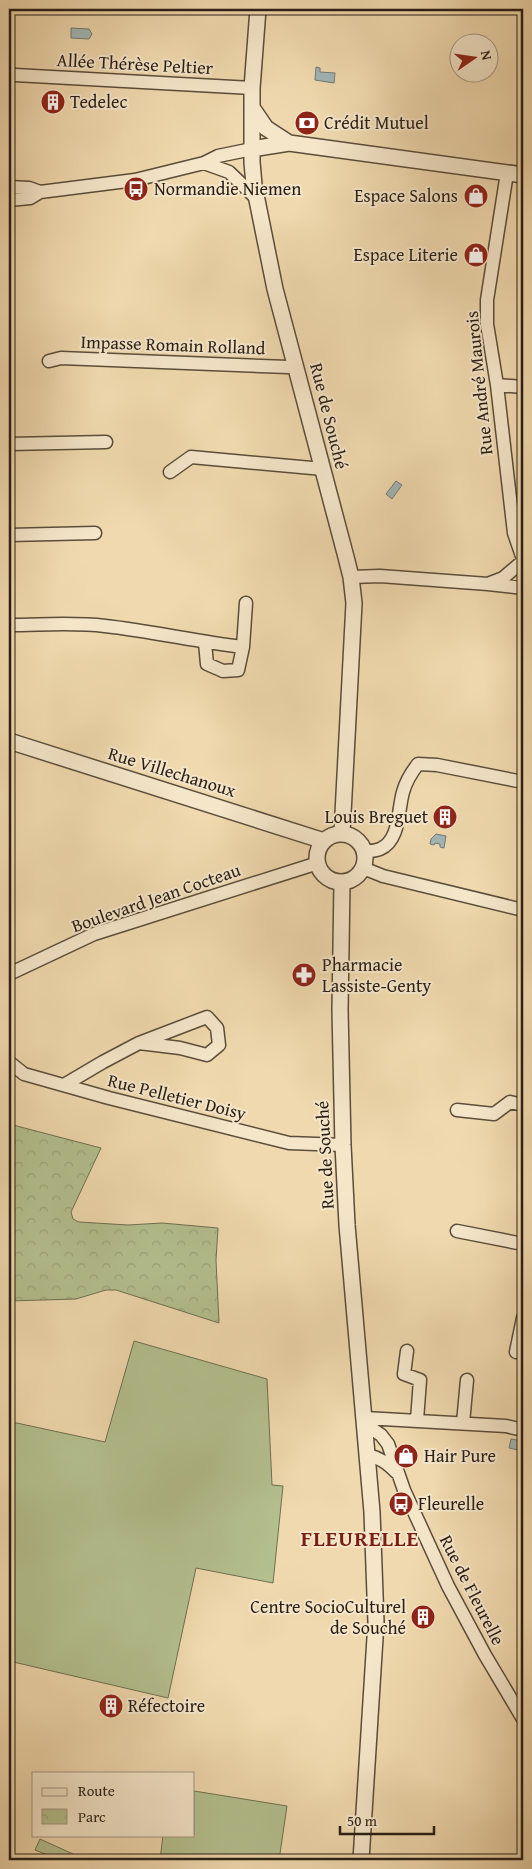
<svg xmlns="http://www.w3.org/2000/svg" width="532" height="1869" viewBox="0 0 532 1869" font-family="'Gentium Book Plus',serif">
<style>
.park{fill:url(#park-crowns);stroke:#6e6f52}
.garden{fill:#b4c08f;stroke:#6e6f52}
.water{fill:#a1b7b7;stroke:#717a76}
.lines{fill:none;stroke-linecap:round;stroke-linejoin:round}
.minor-casing{stroke:#5a4d3b;stroke-width:15}
.tertiary-casing{stroke:#5a4d3b;stroke-width:18}
.minor{stroke:#f5e6ca;stroke-width:12}
.tertiary{stroke:#f5e6ca;stroke-width:15}
.labels{text-anchor:middle;stroke-width:4;stroke-linejoin:round;paint-order:stroke}
.street-label{font-size:18px;fill:#281e15;stroke:#f5e6ca}
.poi-label{font-size:18px;fill:#281e15;stroke:#f5e6ca;text-anchor:start}
.district-label{font-size:22px;font-weight:bold;letter-spacing:1px;fill:#7a1f14;stroke:#f5e6ca}
</style>
<defs>
<pattern id="park-crowns" width="20" height="18" patternUnits="userSpaceOnUse" patternTransform="scale(1.25)"><rect width="20" height="18" fill="#b4c08f"/><path d="M2 6a3 3 0 1 1 6 0M12 15a3 3 0 1 1 6 0" fill="none" stroke="#9ba57a"/></pattern>
</defs>
<rect width="100%" height="100%" fill="#f0d9ae"/>
<filter id="stains"><feTurbulence type="fractalNoise" baseFrequency=".004" numOctaves="4"/><feColorMatrix values="0 0 0 0 .2 0 0 0 0 .09 0 0 0 0 .02 0 0 0 .5 -.17"/></filter>
<radialGradient id="worn" r=".72"><stop offset=".6" stop-color="#630" stop-opacity="0"/><stop offset="1" stop-color="#630" stop-opacity=".3"/></radialGradient>
<path class="park" d="M 9,1124 L 101,1148 L 71,1212 L 73,1219 L 79,1222 L 128,1225 L 162,1223 L 218,1228 L 216,1260 L 219,1323 L 116,1290 L 106,1290 L 76,1299 L 9,1301 Z"/>
<path class="garden" d="M 134,1341 L 267,1379 L 272,1485 L 283,1486 L 273,1583 L 196,1568 L 168,1698 L 9,1661 L 9,1441 L 12,1422 L 105,1442 Z
M 194,1791 L 287,1806 L 279,1860 L 160,1860 L 163,1835 L 194,1835 Z
M 40,1839 L 73,1854 L 71,1860 L 60,1860 L 35,1850 Z"/>
<path class="water" d="M 71,28 L 89,29 L 92,34 L 89,39 L 71,38 Z
M 316,67 L 320,68 L 320,72 L 335,73 L 334,83 L 315,80 Z
M 396,481 L 402,485 L 392,499 L 386,494 Z
M 436,834 L 446,836 L 444,848 L 440,847 L 440,844 L 435,843 L 434,845 L 430,844 L 431,839 Z
M 511,1439 L 523,1441 L 523,1451 L 509,1448 Z"/>
<g class="lines">
<defs>
<path id="minor" d="M 15,75 L 252,88
M 204,163 L 229,172 L 256,198
M 507,173 L 487,300 L 487,324 L 497,385 L 514,533 L 523,559
M 9,187 L 29,188 L 40,192
M 9,200 L 30,198 L 40,192 L 135,180 L 204,163 L 218,156 L 252,149
M 49,361 L 61,358 L 288,367 L 296,365
M 497,385 L 523,387
M 9,444 L 106,442
M 170,472 L 191,457 L 323,469
M 9,535 L 95,533
M 351,577 L 380,576 L 488,584 L 523,588
M 490,583 L 503,578 L 523,561
M 9,625 C 41,625 73,622 105,626 C 152,631 197,642 243,647
M 205,643 L 207,664 L 223,671 L 238,670 L 243,647 L 246,603
M 364,852 C 369,851 375,851 380,849 C 400,841 398,809 403,792 C 406,781 411,773 418,764 L 437,765 L 523,782
M 363,868 L 383,876 L 523,910
M 9,974 L 94,934 L 318,863
M 9,1062 L 24,1074 L 109,1098 L 289,1143 L 343,1145
M 64,1085 L 103,1062 L 139,1043 L 207,1017 L 217,1028 L 219,1045 L 207,1055 L 180,1048 L 139,1043
M 457,1110 L 494,1114 L 510,1102 L 523,1105
M 457,1231 L 523,1244
M 407,1351 L 404,1374 L 420,1380 L 417,1420
M 516,1352 L 523,1318
M 365,1418 L 506,1426 L 523,1430
M 463,1423 L 467,1380
M 365,1424 L 381,1435 L 388,1444 L 404,1490 L 448,1586 L 485,1655 L 523,1719
M 368,1455 C 380,1458 387,1463 396,1472"/>
<path id="tertiary" d="M 258,9 L 252,88 L 252,162 L 254,185 L 275,289 L 346,557 L 351,577 L 354,603 L 342,833
M 253,109 L 266,128 L 289,143
M 252,149 L 289,143 L 523,175
M 9,741 L 324,841
M317 858a24 24 0 1 1 48 0a24 24 0 1 1-48 0Z
M 342,883 L 340,1010 L 343,1145 L 347,1225 L 372,1512 L 376,1622 L 361,1860"/>
</defs>
<use href="#minor" class="minor-casing"/>
<use href="#tertiary" class="tertiary-casing"/>
<use href="#minor" class="minor"/>
<use href="#tertiary" class="tertiary"/>
</g>
<defs>
<symbol id="building-disc" viewBox="-11 -11 22 22"><circle r="9.5" fill="#8f2418" stroke="#f5e6ca"/><path d="M-4-6H4V6H1V3H-1V6H-4ZM-2.5-4.3h1.7v1.8h-1.7ZM.8-4.3h1.7v1.8H.8ZM-2.5-1h1.7V.8h-1.7ZM.8-1h1.7V.8H.8Z" fill="#fff"/></symbol>
<symbol id="bank-disc" viewBox="-11 -11 22 22"><circle r="9.5" fill="#8f2418" stroke="#f5e6ca"/><path d="M-6-4H6V4H-6ZM0-2.3a2.3 2.3 0 1 0 0 4.6a2.3 2.3 0 1 0 0-4.6Z" fill="#fff"/></symbol>
<symbol id="bus-disc" viewBox="-11 -11 22 22"><circle r="9.5" fill="#8f2418" stroke="#f5e6ca"/><path d="M-5-6H5V4H4V6H2V4H-2V6H-4V4H-5ZM-3.5-4V0h7V-4ZM-3.5 1.2v1.5H-2V1.2ZM2 1.2v1.5H3.5V1.2Z" fill="#fff"/></symbol>
<symbol id="shop-disc" viewBox="-11 -11 22 22"><circle r="9.5" fill="#8f2418" stroke="#f5e6ca"/><path d="M-5-2.5h2.3a2.7 3.5 0 0 1 5.4 0H5L5.5 6h-11ZM-1.5-2.5h3a1.5 2.3 0 0 0-3 0Z" fill="#fff"/></symbol>
<symbol id="pharmacy-disc" viewBox="-11 -11 22 22"><circle r="9.5" fill="#8f2418" stroke="#f5e6ca"/><path d="M-2-6h4v4h4v4h-4v4h-4v-4h-4v-4h4Z" fill="#fff"/></symbol>
</defs>
<g fill-rule="evenodd">
<use href="#building-disc" x="39" y="88" width="28" height="28"/>
<use href="#bank-disc" x="293" y="109" width="28" height="28"/>
<use href="#bus-disc" x="122" y="175" width="28" height="28"/>
<use href="#shop-disc" x="462" y="182" width="28" height="28"/>
<use href="#shop-disc" x="462" y="241" width="28" height="28"/>
<use href="#building-disc" x="431" y="803" width="28" height="28"/>
<use href="#pharmacy-disc" x="290" y="961" width="28" height="28"/>
<use href="#shop-disc" x="392" y="1442" width="28" height="28"/>
<use href="#bus-disc" x="387" y="1490" width="28" height="28"/>
<use href="#building-disc" x="409" y="1603" width="28" height="28"/>
<use href="#building-disc" x="97" y="1692" width="28" height="28"/>
</g>
<g class="labels">
<g class="street-label">
<text transform="translate(135 64) rotate(3)" y="6">Allée Thérèse Peltier</text>
<text transform="translate(173 345) rotate(2)" y="6">Impasse Romain Rolland</text>
<text transform="translate(479 383) rotate(-96)" y="6">Rue André Maurois</text>
<text transform="translate(329 416) rotate(76)" y="6">Rue de Souché</text>
<text transform="translate(172 772) rotate(17)" y="6">Rue Villechanoux</text>
<text transform="translate(156 898) rotate(-19)" y="6">Boulevard Jean Cocteau</text>
<text transform="translate(177 1097) rotate(14)" y="6">Rue Pelletier Doisy</text>
<text transform="translate(325 1155) rotate(-93)" y="6">Rue de Souché</text>
<text transform="translate(472 1590) rotate(63)" y="6">Rue de Fleurelle</text>
</g>
<g class="poi-label">
<text x="70" y="108">Tedelec</text>
<text x="324" y="129">Crédit Mutuel</text>
<text x="154" y="195">Normandie Niemen</text>
<text x="458" y="202" text-anchor="end">Espace Salons</text>
<text x="458" y="261" text-anchor="end">Espace Literie</text>
<text x="428" y="823" text-anchor="end">Louis Breguet</text>
<text x="322" y="971">Pharmacie<tspan x="322" dy="21">Lassiste-Genty</tspan></text>
<text x="424" y="1462">Hair Pure</text>
<text x="418" y="1510">Fleurelle</text>
<text x="406" y="1613" text-anchor="end">Centre SocioCulturel<tspan x="406" dy="21">de Souché</tspan></text>
<text x="128" y="1712">Réfectoire</text>
</g>
<g class="district-label">
<text x="360" y="1546">FLEURELLE</text>
</g>
</g>
<rect width="532" height="1869" fill="none" stroke="#f0d9ae" stroke-width="30"/>
<rect x="10" y="10" width="512" height="1849" fill="none" stroke="#281e15" stroke-width="2.5"/>
<rect x="15" y="15" width="502" height="1839" fill="none" stroke="#281e15"/>
<rect x="32" y="1772" width="162" height="65" fill="#f5e6ca" stroke="#a39682"/>
<rect x="42" y="1788" width="25" height="8" fill="#f5e6ca" stroke="#a39682"/>
<text x="78" y="1796" font-size="15" fill="#281e15">Route</text>
<rect x="42" y="1809" width="25" height="15" fill="url(#park-crowns)" stroke="#a39682"/>
<text x="78" y="1822" font-size="15" fill="#281e15">Parc</text>
<g transform="translate(474 58) rotate(77)"><circle r="24" fill="#f5e6ca" stroke="#a39682"/>
<path d="M0-4L9 19L0 12L-9 19Z" fill="#8f2418"/>
<text y="-8" font-size="14" font-weight="bold" text-anchor="middle" fill="#281e15">N</text>
</g>
<path d="M340 1826v8h94v-8" fill="none" stroke="#281e15" stroke-width="2.5"/>
<text x="347" y="1826" font-size="15" fill="#281e15" stroke="#f5e6ca" stroke-width="4" paint-order="stroke">50 m</text>
<rect width="100%" height="100%" filter="url(#stains)"/>
<rect width="100%" height="100%" fill="url(#worn)"/>
</svg>
